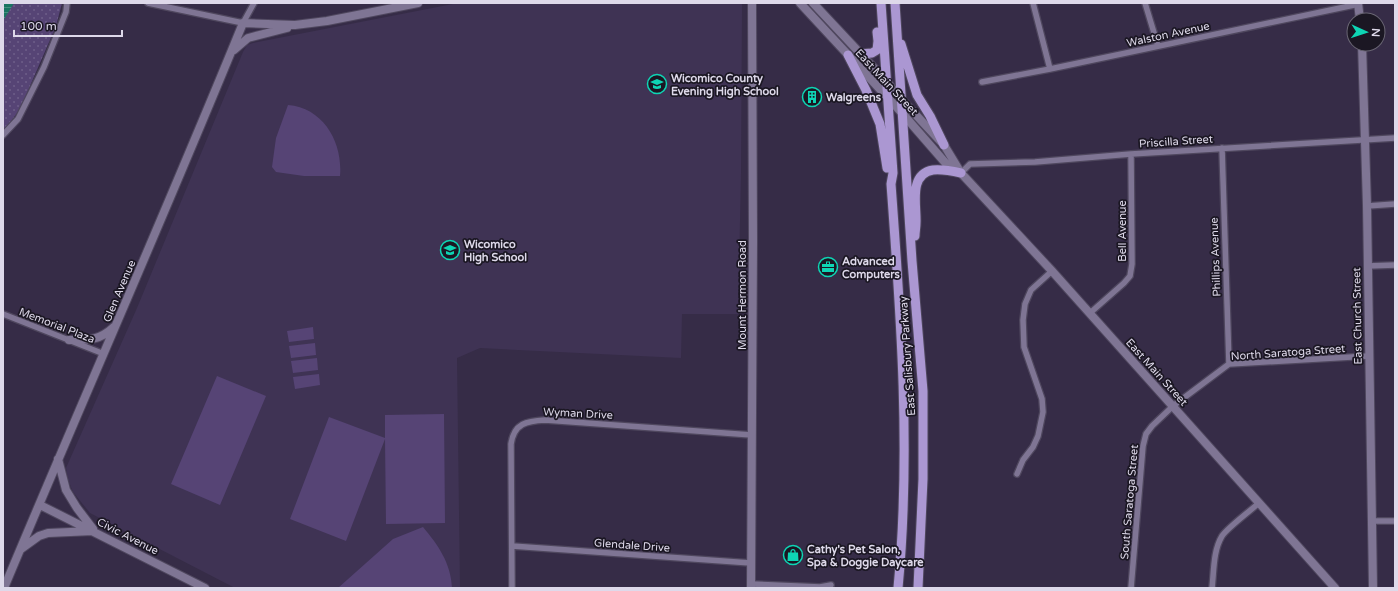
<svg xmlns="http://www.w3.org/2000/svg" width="1398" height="591" viewBox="0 0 1398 591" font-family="'Varela Round',sans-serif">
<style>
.built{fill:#3f3354}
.park{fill:url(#park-dots)}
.pitch{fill:#564475}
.water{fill:url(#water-rules)}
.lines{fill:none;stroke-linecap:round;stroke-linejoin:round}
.street-casing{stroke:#4f475e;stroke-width:8}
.secondary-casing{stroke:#4f475e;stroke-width:10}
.primary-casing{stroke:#4f475e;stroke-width:11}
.street{stroke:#7f7594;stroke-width:5.5}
.secondary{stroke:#7f7594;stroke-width:8}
.primary{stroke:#ab97d2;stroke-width:9}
.labels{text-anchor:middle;stroke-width:3.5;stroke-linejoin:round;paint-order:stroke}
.street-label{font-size:11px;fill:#ded9ea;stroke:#1b1723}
.poi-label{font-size:11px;font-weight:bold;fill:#ded9ea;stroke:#1b1723;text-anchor:start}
</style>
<defs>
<pattern id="park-dots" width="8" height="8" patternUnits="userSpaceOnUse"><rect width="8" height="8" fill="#564475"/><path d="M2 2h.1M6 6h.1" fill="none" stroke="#6e5e89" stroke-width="1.8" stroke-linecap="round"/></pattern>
<pattern id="water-rules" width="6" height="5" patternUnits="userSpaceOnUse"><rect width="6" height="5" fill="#197462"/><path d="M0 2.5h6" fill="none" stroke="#458e80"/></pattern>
</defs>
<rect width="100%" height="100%" fill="#362c47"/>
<path class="built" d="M 458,3 L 742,3 L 741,174 L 738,314 L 682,314 L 681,358 L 480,348 L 457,358 L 460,588 L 235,588 L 90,513 L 73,492 L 68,480 L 66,468 L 137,308 L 243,52 L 247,45 L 253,43 Z"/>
<path class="park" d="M 3,3 L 62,3 L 56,26 L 20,109 L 3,132 Z"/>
<path class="pitch" d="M 288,105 C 324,108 343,143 340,176 L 304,176 L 276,172 L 272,167 L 276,138 Z
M 313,327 L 314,339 L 289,342 L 287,331 Z
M 315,343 L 316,355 L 291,358 L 289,346 Z
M 317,358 L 318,370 L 293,373 L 291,361 Z
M 319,374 L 320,385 L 295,389 L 293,377 Z
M 217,376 L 266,396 L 220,505 L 171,484 Z
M 444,414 L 445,523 L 386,524 L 385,439 L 346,541 L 290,519 L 329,417 L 385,438 L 385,415 Z
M 423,527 C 438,545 451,563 452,588 L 338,588 L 393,539 Z"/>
<path class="water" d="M 3,3 L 14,3 L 3,21 Z"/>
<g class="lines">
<defs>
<path id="street" d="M 148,3 L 243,23 L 254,3
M 1033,3 L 1050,69
M 1145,3 L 1158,46
M 982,82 L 1050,69 L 1359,4
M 3,135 L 18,119 L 44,67 L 66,12 L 67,3
M 1222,148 L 1229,364
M 961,173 L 970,164 L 1035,162 L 1131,154 L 1395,138
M 1367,206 L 1395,204
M 1367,266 L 1395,265
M 1090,313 L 1124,283 L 1130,276 L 1132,264 L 1131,154
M 3,314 L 104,354
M 1017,474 L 1023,460 L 1033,447 L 1038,436 L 1043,412 L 1042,399 L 1024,347 L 1023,320 L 1025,304 L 1031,290 L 1052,271
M 1372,521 L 1395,521
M 512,546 L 751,563
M 751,584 L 820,587 L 831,585
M 512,588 L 511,444 C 514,423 527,421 545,420 L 752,435
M 1131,588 L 1143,446 L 1146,434 L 1152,426 L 1173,406 L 1229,364 L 1369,356
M 1212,588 C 1214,571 1213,551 1222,536 C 1227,528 1251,510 1259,503"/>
<path id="secondary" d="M 800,3 L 902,113 L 949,167 L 957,171
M 813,3 L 887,82 L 901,99 L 944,145 L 961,173 L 1052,271 L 1335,588
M 1358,3 L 1360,20
M 1362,44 L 1367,206 L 1373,588
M 234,50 L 248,38 L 287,28
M 69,340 C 88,340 99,341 114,327
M 58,459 L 66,490 L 77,508 L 93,529
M 40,505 L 205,588
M 21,549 L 39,536 L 48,533 L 93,531
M 4,588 C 83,399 166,212 243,23 L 295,25 L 327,21 L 418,3
M 751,588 L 753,241 L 752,3"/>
<path id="primary" d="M 881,3 L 893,173 L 891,184 C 901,318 911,453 898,588
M 895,3 L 912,261 L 923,391 L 923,479 L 918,588
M 901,44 L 917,95 L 930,116 L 944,145
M 859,54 L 872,53 L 877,50 L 878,41 L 877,32
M 848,55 L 866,90 L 880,124 L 887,168
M 915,236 C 915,232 916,227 916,223 C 917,206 908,174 933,170 C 942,169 952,171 961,173"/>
</defs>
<use href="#street" class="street-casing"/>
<use href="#secondary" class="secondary-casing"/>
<use href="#primary" class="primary-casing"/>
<use href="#street" class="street"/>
<use href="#secondary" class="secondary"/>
<use href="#primary" class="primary"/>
</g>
<defs>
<symbol id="school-ring" viewBox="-11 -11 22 22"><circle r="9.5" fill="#1b1723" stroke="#0ed5b4" stroke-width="1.5"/><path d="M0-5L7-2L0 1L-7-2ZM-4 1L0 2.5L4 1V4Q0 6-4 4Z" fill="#0ed5b4"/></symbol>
<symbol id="building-ring" viewBox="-11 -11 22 22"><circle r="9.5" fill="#1b1723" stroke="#0ed5b4" stroke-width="1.5"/><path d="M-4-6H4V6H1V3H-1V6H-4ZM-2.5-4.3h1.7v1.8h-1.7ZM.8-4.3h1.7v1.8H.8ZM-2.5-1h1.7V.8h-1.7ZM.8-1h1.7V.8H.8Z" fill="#0ed5b4"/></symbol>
<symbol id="office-ring" viewBox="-11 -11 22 22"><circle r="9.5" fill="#1b1723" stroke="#0ed5b4" stroke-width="1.5"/><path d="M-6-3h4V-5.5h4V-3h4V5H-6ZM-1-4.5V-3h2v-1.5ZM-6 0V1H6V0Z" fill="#0ed5b4"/></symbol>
<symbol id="shop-ring" viewBox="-11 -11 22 22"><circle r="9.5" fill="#1b1723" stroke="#0ed5b4" stroke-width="1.5"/><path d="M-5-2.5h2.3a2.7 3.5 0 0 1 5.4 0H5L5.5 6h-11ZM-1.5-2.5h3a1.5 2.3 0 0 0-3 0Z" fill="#0ed5b4"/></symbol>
</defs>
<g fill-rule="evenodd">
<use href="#school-ring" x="646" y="73" width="22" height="22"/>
<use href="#building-ring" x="801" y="86" width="22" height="22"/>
<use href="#school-ring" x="439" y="239" width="22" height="22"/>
<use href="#office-ring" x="817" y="256" width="22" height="22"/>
<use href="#shop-ring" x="782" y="544" width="22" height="22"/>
</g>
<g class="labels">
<g class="street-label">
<text transform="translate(1168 34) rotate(-12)" y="4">Walston Avenue</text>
<text transform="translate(887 82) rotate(47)" y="4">East Main Street</text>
<text transform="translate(1176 141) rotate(-4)" y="4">Priscilla Street</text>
<text transform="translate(1122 231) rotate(-90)" y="4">Bell Avenue</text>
<text transform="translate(1215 257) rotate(-92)" y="4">Phillips Avenue</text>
<text transform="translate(119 291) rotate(-67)" y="4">Glen Avenue</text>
<text transform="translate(742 295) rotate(-90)" y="4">Mount Hermon Road</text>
<text transform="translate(1357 316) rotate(-91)" y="4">East Church Street</text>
<text transform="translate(57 325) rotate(21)" y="4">Memorial Plaza</text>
<text transform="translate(1288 352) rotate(-4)" y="4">North Saratoga Street</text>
<text transform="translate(907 356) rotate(-94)" y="4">East Salisbury Parkway</text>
<text transform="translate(1157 372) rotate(48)" y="4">East Main Street</text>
<text transform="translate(578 413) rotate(3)" y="4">Wyman Drive</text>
<text transform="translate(1129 502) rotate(-85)" y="4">South Saratoga Street</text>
<text transform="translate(128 536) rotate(27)" y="4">Civic Avenue</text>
<text transform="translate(632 545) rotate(4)" y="4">Glendale Drive</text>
</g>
<g class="poi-label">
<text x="671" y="82">Wicomico County<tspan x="671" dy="13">Evening High School</tspan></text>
<text x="826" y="101">Walgreens</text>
<text x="464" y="248">Wicomico<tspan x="464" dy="13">High School</tspan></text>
<text x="842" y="265">Advanced<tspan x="842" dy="13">Computers</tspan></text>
<text x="807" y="553">Cathy's Pet Salon,<tspan x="807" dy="13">Spa &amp; Doggie Daycare</tspan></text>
</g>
</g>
<rect width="1398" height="591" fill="none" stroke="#ded9ea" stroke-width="8"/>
<g transform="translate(1366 32) rotate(93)"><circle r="19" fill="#1b1723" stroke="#696573"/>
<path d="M0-3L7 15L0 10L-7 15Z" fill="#0ed5b4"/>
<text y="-6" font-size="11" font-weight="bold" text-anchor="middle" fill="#ded9ea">N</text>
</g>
<path d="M14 30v6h108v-6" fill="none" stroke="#ded9ea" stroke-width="2"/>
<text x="20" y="30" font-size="12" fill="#ded9ea" stroke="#1b1723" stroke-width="3" paint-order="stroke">100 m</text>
</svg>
